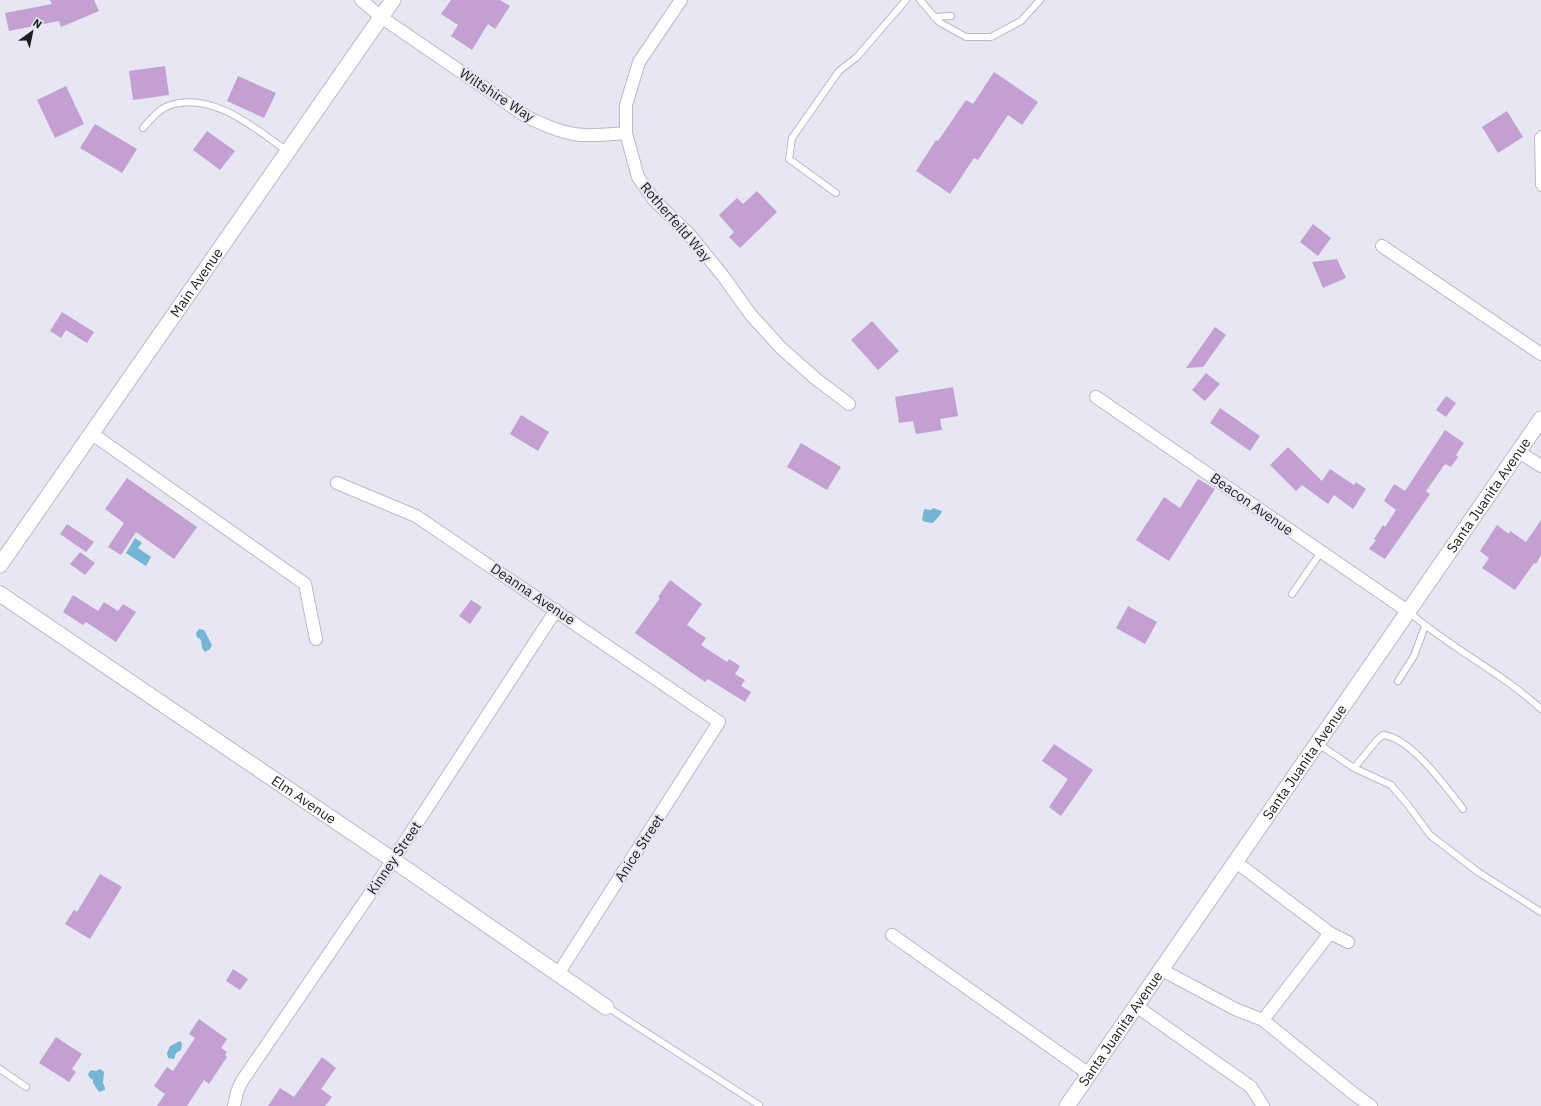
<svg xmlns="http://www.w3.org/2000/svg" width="1541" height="1106" viewBox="0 0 1541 1106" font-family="'IBM Plex Sans',sans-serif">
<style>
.water{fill:#74b4d5}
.building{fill:#c39fd2}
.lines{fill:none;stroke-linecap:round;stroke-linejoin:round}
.service-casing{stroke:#bab9c6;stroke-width:8}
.minor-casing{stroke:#bab9c6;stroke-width:14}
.tertiary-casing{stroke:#bab9c6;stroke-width:17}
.service{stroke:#fff;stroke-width:6}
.minor{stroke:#fff;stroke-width:12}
.tertiary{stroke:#fff;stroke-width:15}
.labels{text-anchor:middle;stroke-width:4;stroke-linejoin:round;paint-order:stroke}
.street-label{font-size:14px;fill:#1c1b20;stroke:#e7e7f4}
</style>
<rect width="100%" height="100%" fill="#e7e7f4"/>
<path class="water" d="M 933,508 L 942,511 L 940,515 L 933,523 L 925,522 L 922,520 L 924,509 L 931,510 Z
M 135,538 L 142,543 L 138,548 L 151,557 L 146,566 L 126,553 Z
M 199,629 L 204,630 L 212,645 L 210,649 L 205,652 L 202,648 L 201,640 L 197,637 L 196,633 Z
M 180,1041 L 182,1044 L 181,1050 L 176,1053 L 174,1059 L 168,1058 L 167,1053 L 170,1046 Z
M 100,1069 L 104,1072 L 103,1083 L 105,1088 L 105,1090 L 99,1092 L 93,1083 L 93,1080 L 89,1077 L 88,1074 L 91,1070 L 96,1071 Z"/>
<path class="building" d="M 50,0 L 94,0 L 99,11 L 61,27 L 59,21 L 9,31 L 5,13 L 52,4 Z
M 451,0 L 500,0 L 510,6 L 495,29 L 488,24 L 472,50 L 451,36 L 458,25 L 441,14 Z
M 165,66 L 169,95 L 133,100 L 129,71 Z
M 994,72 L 1038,102 L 1022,125 L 1008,115 L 978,160 L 974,158 L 950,194 L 916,171 L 936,140 L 938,141 L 966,100 L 973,104 Z
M 238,76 L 276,93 L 264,118 L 227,101 Z
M 66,86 L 84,124 L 55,138 L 37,100 Z
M 1507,111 L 1523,137 L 1498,153 L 1482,127 Z
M 95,124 L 137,149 L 122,173 L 80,148 Z
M 207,131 L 235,151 L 220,170 L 193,150 Z
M 757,191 L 777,212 L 740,248 L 729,237 L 734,232 L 719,215 L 737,198 L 743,204 Z
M 1313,224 L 1331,238 L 1318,256 L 1300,242 Z
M 1337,259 L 1346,278 L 1323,288 L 1312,262 Z
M 62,312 L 94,332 L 87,343 L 66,330 L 61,338 L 50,331 Z
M 872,321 L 899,351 L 878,370 L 851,340 Z
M 1215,327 L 1226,335 L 1203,367 L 1186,368 Z
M 1206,373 L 1220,384 L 1205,401 L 1192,390 Z
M 953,387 L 958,416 L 940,419 L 942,430 L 916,434 L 913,421 L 899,423 L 895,397 Z
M 1446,396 L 1456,403 L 1446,417 L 1436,410 Z
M 1220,408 L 1260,436 L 1250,451 L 1210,423 Z
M 521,415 L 549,432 L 538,451 L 510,434 Z
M 1445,430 L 1464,443 L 1456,455 L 1458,457 L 1451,467 L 1445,464 L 1426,491 L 1430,494 L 1385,559 L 1369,549 L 1376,540 L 1374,539 L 1383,525 L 1385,527 L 1396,510 L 1384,501 L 1394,484 L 1405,491 Z
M 801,443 L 841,467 L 827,490 L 787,467 Z
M 1288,447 L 1322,481 L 1330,469 L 1354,485 L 1356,482 L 1366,489 L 1353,509 L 1334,495 L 1328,504 L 1302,485 L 1296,491 L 1270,465 Z
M 127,478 L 197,527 L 174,559 L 136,532 L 121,555 L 108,547 L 124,523 L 105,509 Z
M 1198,479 L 1215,489 L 1169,561 L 1136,540 L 1164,497 L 1180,508 Z
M 1541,520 L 1541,555 L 1536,564 L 1534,563 L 1515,590 L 1482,568 L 1489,558 L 1480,551 L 1497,525 L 1509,534 L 1510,531 L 1526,542 Z
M 67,524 L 94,542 L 86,552 L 60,534 Z
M 80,552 L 95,563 L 85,575 L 70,564 Z
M 670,580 L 702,604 L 687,625 L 706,638 L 701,645 L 727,662 L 729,659 L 740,666 L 735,674 L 745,680 L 741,686 L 751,692 L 745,702 L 708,679 L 705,682 L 635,633 L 660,598 L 658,597 Z
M 73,595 L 98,611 L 104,602 L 118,611 L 123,604 L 136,612 L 116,642 L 86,622 L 83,625 L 63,612 Z
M 471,600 L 482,607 L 470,624 L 459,616 Z
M 1128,606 L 1157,622 L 1145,644 L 1116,628 Z
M 1054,744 L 1093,770 L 1061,816 L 1049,807 L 1068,779 L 1042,761 Z
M 100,874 L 122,887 L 90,939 L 65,924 L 74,910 L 77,912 Z
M 233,969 L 248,979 L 240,990 L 226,981 Z
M 199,1019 L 227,1039 L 221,1048 L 227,1052 L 225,1055 L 227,1057 L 209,1084 L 204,1080 L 187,1106 L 157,1106 L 165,1094 L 154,1086 L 167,1067 L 173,1071 L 195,1038 L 189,1034 Z
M 56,1037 L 82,1054 L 72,1069 L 76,1072 L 69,1082 L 39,1063 Z
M 322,1057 L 336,1068 L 321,1089 L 332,1097 L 325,1106 L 268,1106 L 280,1088 L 294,1097 Z"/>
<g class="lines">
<defs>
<path id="service" d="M 920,0 L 939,22 L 966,37 L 991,37 L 1021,21 L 1040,0
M 934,17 L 951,16
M 143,128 C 150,120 158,110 168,106 C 211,90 255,128 287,151
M 1541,134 L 1538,137 L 1539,185 L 1541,188
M 836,193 L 789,159 L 792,138 L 839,71 L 857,57 L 906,0
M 1292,594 L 1321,552
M 1409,612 C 1450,648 1501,672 1541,709
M 1398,681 L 1414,656 L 1425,626
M 1317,743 L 1354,768 L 1391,785 L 1408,805 L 1430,835 L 1478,872 L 1541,912
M 1354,768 L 1377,740 L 1383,735 C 1410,737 1447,788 1463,809
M 607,1007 L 759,1105
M 0,1069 L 26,1087"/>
<path id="minor" d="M 361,0 L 381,17 L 527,117 C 542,124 557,131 574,134 C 591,137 609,134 626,133
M 681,0 L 639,62 L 626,105 L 626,133 L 638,177 L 654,200 L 689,234 L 723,276 L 751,315 L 781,348 L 816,379 L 849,404
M 1382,246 L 1541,354
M 1096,397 L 1409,612
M 91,433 L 305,584 L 316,639
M 1519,452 L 1541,466
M 337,483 L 416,516 L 719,722 L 558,974
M 1236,862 L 1330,933 L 1348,942
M 892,935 L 1089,1074
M 1162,970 L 1235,1009 L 1263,1020 L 1354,1094 L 1371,1106
M 1136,1006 L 1251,1087 L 1263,1106
M 1263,1020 L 1330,933
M 234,1106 L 237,1092 L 242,1081 L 393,860 L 556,610"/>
<g id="tertiary">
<path id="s1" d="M 0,565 L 393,0"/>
<path id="s2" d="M 0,594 L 393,860 L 606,1007"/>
<path id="s3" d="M 1067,1106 L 1541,419"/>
</g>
</defs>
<use href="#service" class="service-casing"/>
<use href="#minor" class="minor-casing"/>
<use href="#tertiary" class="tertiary-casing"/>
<use href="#service" class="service"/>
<use href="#minor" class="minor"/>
<use href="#tertiary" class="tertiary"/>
</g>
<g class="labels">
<g class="street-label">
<text transform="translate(497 95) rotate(33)" y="5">Wiltshire Way</text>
<text transform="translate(676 222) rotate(49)" y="5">Rotherfeild Way</text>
<text dy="5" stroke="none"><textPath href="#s1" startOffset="344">Main Avenue</textPath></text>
<text dy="5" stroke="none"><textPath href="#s3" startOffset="742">Santa Juanita Avenue</textPath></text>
<text transform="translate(1252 504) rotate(35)" y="5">Beacon Avenue</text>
<text transform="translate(533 594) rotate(34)" y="5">Deanna Avenue</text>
<text dy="5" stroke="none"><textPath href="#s3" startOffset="418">Santa Juanita Avenue</textPath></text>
<text dy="5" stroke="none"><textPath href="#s2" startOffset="367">Elm Avenue</textPath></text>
<text transform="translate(639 848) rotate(-57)" y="5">Anice Street</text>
<text transform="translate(394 858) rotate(-56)" y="5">Kinney Street</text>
<text dy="5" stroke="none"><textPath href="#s3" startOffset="94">Santa Juanita Avenue</textPath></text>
</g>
</g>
<g transform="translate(32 32) rotate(33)" stroke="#e7e7f4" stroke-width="3" paint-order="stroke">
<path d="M0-3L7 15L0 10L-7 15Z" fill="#1c1b20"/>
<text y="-6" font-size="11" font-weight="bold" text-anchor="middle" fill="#1c1b20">N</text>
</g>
</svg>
